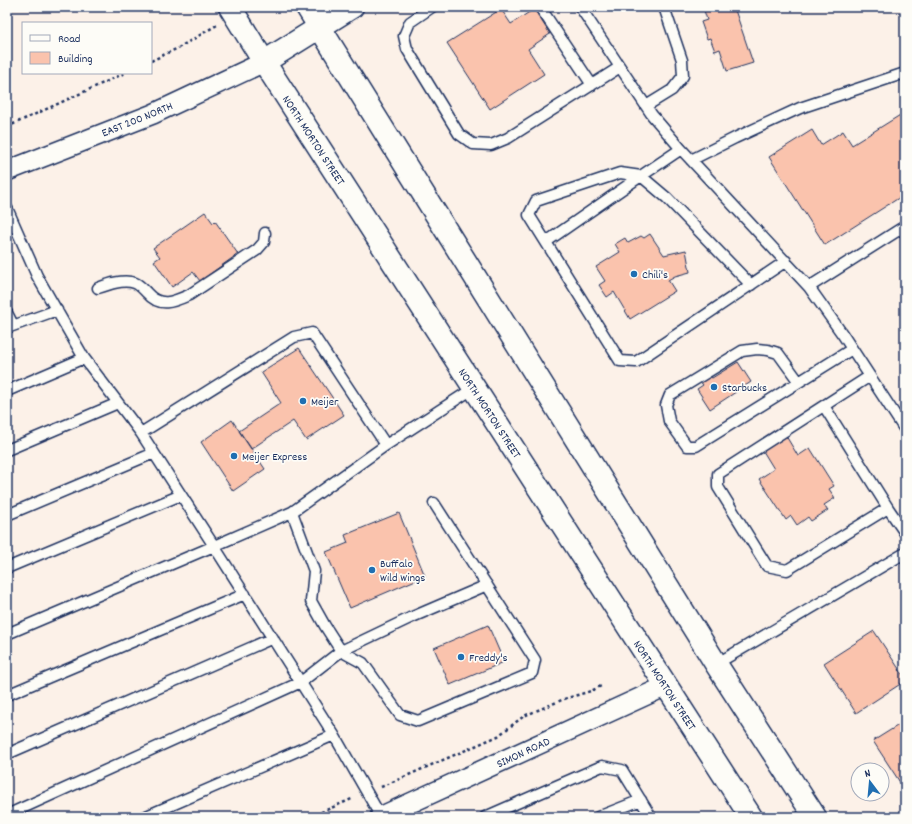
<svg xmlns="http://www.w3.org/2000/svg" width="912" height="824" viewBox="0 0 912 824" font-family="Dekko,sans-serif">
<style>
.building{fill:#fac3ad;stroke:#1b2f5e}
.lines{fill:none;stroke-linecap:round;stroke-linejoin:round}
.service-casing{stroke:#1b2f5e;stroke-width:13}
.minor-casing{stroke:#1b2f5e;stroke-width:22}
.tertiary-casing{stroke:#1b2f5e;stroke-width:25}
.primary-casing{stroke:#1b2f5e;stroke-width:25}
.path{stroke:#1b2f5e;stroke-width:2.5;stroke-dasharray:3 3;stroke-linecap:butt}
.service{stroke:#fdfcf7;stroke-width:10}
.minor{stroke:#fdfcf7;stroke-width:19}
.tertiary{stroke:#fdfcf7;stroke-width:22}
.primary{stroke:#fdfcf7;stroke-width:22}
.poi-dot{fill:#1f6fb2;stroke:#fdfcf7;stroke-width:1.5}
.labels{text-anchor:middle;stroke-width:3.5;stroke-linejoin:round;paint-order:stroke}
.street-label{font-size:12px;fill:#1b2f5e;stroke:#fdfcf7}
.poi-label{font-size:12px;fill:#1b2f5e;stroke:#fdfcf7;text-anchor:start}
</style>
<rect width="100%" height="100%" fill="#fcf1e8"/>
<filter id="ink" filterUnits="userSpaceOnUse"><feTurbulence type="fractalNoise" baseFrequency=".025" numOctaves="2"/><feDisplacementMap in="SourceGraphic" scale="8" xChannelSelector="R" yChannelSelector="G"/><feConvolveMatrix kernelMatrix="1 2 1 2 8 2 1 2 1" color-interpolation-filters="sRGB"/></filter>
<g filter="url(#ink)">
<path class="building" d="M 703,7 L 734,7 L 753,63 L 727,71 L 720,49 L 715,51 L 710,38 L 707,39 L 701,22 L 707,20 Z
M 501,9 L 511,24 L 534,9 L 550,34 L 528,49 L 544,74 L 490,109 L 447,43 Z
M 905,112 L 905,194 L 825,245 L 769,157 L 812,130 L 821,145 L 843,131 L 852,145 Z
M 205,212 L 213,223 L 215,221 L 238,254 L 200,281 L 193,272 L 172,287 L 154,261 L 160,257 L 153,248 Z
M 650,234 L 664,255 L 686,250 L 690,272 L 675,276 L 668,280 L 675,291 L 630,319 L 614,292 L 607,297 L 599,285 L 605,281 L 596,267 L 620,252 L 615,244 L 625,238 L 628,243 L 641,236 L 644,238 Z
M 299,348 L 344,415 L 306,440 L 293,421 L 251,449 L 239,431 L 281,403 L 261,372 Z
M 738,362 L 751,382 L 710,409 L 697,389 L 703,385 L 700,381 L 709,376 L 712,378 Z
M 232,420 L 265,469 L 233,491 L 201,442 Z
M 782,436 L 783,438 L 786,436 L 798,456 L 810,448 L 834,486 L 829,489 L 835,498 L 824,505 L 828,510 L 811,521 L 808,517 L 797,525 L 791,516 L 786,520 L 759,479 L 774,469 L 763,451 Z
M 399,513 L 425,576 L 350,608 L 326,552 L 348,543 L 345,535 Z
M 488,625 L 504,662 L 450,685 L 434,648 Z
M 874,631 L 905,678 L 905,681 L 856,713 L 824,663 Z
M 905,721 L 905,790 L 873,741 Z"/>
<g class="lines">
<defs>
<path id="service" d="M 432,7 L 410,22 L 404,36 L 407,49 L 459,134 L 473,144 L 491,145 L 508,138 L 620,67
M 540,7 L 592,85
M 580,7 L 652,115 L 681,149 L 809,287 L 843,335 L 905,430
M 646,106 L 672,90 L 683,76 L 682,60 L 664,7
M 681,149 L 641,176 L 620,173 L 536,201 L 529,215 L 620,361 L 636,362 L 786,261
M 691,160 L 735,138 L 800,108 L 905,73
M 7,208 L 37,276 L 84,358 L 141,433 L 214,546 L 7,634
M 546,242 L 641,176 L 667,198 L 751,285
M 809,287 L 905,226
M 98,288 C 109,284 123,279 135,283 C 140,285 143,289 147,293 C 160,308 173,302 189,295 L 257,250 L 264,242 L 265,233
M 7,313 L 13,325
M 7,328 L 57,310
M 870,376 L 718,474 L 718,487 L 767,566 L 787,570 L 888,508 L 905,533
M 799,382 L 778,353 L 768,350 L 757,349 L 742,351 L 670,395 L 666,405 L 669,421 L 687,446 L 696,446 L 852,349
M 7,391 L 84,358
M 824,406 L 888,508
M 141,433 L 294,337 L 312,333 L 386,445
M 7,450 L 118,403
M 292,512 L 314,571 L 311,601 L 325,626 L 341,651 L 363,663 L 400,715 L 418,721 L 532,673 L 535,660 L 434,503
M 7,515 L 154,453
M 7,568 L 181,495
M 716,664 L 905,553
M 7,695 L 245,594
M 334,735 L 381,817
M 7,754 L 273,638
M 7,815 L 301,682 L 341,651 L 410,618 L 487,585
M 144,817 L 334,735 L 214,546 L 292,512 L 386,445 L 474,388
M 485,817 L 602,766 L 622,770 L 651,817
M 598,817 L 641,800"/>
<path id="minor" d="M 7,171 L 153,114 L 264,62
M 380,817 L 666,686"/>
<path id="tertiary" d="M 264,62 L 352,7"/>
<path id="primary" d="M 230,7 L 264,62 L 751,817
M 307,7 L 716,664 L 815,817"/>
</defs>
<use href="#service" class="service-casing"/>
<use href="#minor" class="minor-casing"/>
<use href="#tertiary" class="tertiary-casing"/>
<use href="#primary" class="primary-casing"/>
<path class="path" d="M 151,61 L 178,48 L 217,25
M 7,127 L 125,73
M 381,787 L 498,736 L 524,716 L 564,699 L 591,691 L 601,686
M 310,817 L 354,798"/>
<use href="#service" class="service"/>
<use href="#minor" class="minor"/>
<use href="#tertiary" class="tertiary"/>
<use href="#primary" class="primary"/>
</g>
</g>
<g class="poi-dot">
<circle cx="634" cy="274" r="4"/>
<circle cx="714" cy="387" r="4"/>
<circle cx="303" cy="401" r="4"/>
<circle cx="234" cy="456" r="4"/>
<circle cx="372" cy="570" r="4"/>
<circle cx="461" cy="657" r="4"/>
</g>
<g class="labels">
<g class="street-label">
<text transform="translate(137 119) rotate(-22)" y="4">EAST 200 NORTH</text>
<text transform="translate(314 140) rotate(57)" y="4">NORTH MORTON STREET</text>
<text transform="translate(490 413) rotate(57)" y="4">NORTH MORTON STREET</text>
<text transform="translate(665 685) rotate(57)" y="4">NORTH MORTON STREET</text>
<text transform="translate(523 752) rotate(-25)" y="4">SIMON ROAD</text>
</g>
<g class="poi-label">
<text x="642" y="278">Chili's</text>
<text x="722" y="391">Starbucks</text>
<text x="311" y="405">Meijer</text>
<text x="242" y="460">Meijer Express</text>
<text x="380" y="567">Buffalo<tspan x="380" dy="14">Wild Wings</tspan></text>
<text x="469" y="661">Freddy's</text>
</g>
</g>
<rect width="912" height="824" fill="none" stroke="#fdfcf7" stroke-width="24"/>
<rect x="12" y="12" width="888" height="800" fill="none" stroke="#1b2f5e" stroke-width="1.5" filter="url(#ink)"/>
<rect x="22" y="22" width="130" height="52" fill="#fdfcf7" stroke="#a3aaba"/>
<rect x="30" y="35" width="20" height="6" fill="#fdfcf7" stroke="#a3aaba"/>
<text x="58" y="42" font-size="12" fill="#1b2f5e">Road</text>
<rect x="30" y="52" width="20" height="12" fill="#fac3ad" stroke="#a3aaba"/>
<text x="58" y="62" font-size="12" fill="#1b2f5e">Building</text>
<g transform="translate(870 782) rotate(344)"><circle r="19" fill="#fdfcf7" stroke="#a3aaba"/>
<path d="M0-3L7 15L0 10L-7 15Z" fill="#1f6fb2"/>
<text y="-6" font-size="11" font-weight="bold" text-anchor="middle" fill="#1b2f5e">N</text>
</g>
</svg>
